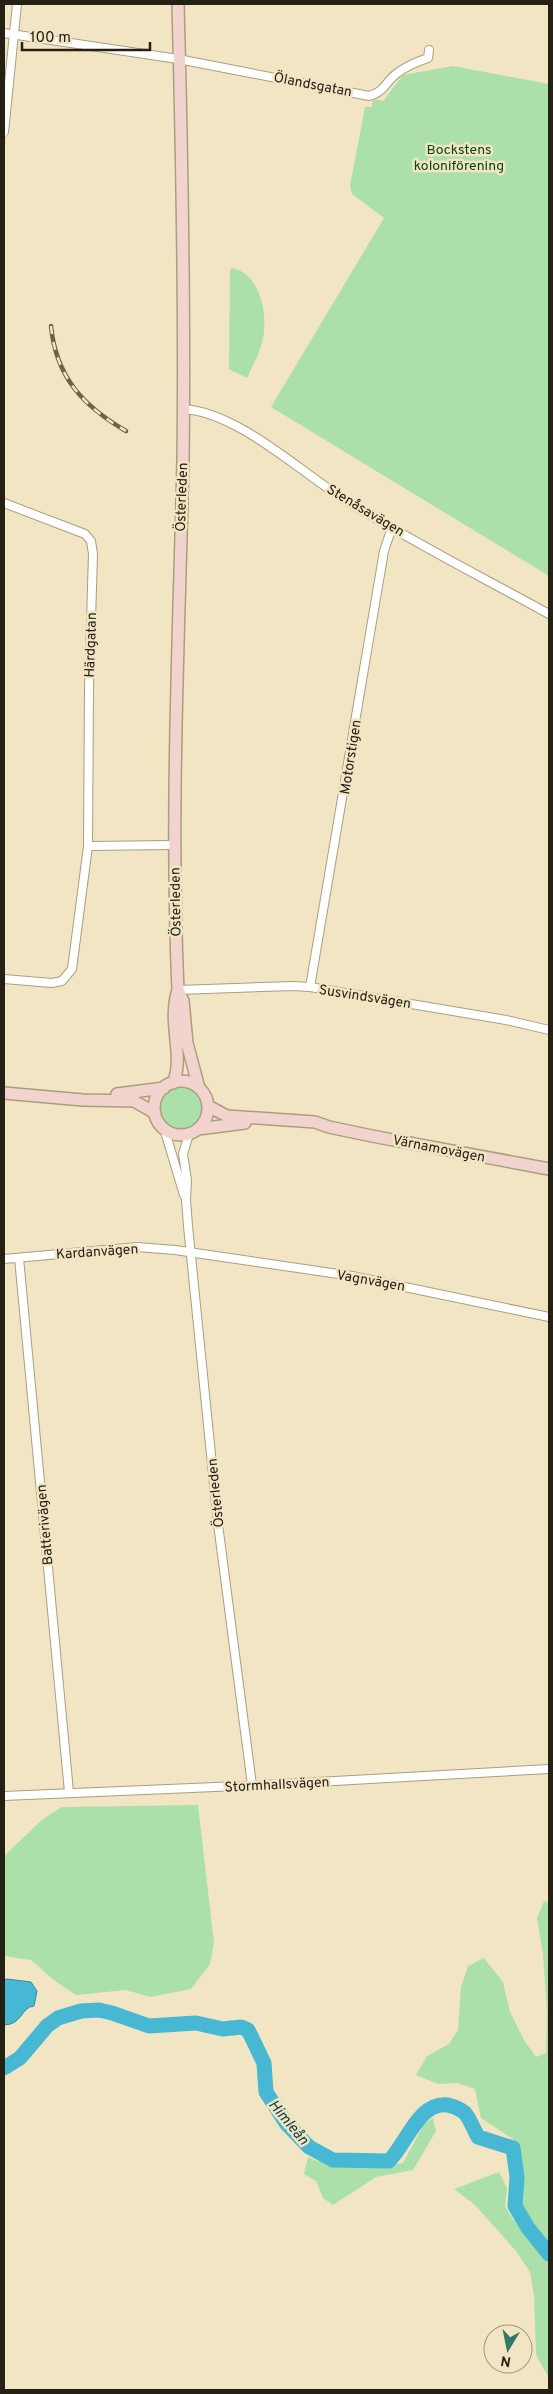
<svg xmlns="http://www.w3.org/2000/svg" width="553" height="2394" viewBox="0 0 553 2394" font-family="Overpass,sans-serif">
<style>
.green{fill:#abe0ab}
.water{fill:#46b8d3;stroke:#3c8a9a}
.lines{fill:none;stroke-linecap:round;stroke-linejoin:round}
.river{stroke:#46b8d3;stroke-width:15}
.minor-casing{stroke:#ab9e7f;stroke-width:10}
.secondary-casing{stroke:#ab9e7f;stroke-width:14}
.minor{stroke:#fff;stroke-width:8}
.secondary{stroke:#f3d3cd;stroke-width:11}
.rail-casing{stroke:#6a624f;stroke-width:4.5}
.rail{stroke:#f2e5c3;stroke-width:2.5;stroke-dasharray:8;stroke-linecap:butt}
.labels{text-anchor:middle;stroke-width:5;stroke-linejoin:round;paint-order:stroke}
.street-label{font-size:14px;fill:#252014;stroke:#f2e5c3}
.park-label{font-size:14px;fill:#02490f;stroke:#f2e5c3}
.water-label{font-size:15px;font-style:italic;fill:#093e49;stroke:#f2e5c3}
</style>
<rect width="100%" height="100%" fill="#f2e5c3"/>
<path class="green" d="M 453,66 L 549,84 L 549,576 L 271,407 L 384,218 L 352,194 L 350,186 L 365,107 L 372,107 L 373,99 L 383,101 L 403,75 Z
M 232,268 C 260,273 268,314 263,338 C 261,351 253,365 247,378 L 229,369 L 230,270 Z
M159 1108a22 22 0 1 1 44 0a22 22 0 1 1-44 0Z
M 198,1805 L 214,1943 L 210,1964 L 191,1989 L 150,1997 L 126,1990 L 76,1995 L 55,1981 L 31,1960 L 4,1956 L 4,1856 L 43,1819 L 62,1807 Z
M 544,1901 L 549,1903 L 549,2243 L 521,2208 L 521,2155 L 513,2139 L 481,2118 L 475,2089 L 458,2083 L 438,2084 L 416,2075 L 427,2056 L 449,2044 L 458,2030 L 461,1987 L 468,1966 L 484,1958 L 503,1982 L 510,2012 L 524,2040 L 536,2057 L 546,2053 L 547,2012 L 543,1954 L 537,1918 Z
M 433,2118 L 436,2131 L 413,2170 L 376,2177 L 333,2205 L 323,2198 L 316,2181 L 304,2174 L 308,2157 C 333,2170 376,2169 403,2163 L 424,2124 Z
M 499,2172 L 507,2188 L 505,2206 L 512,2218 L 549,2263 L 549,2378 L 536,2355 L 534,2295 L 530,2272 L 516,2251 L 474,2204 L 454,2189 Z"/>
<path class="water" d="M 7,1979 L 31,1982 L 37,1991 L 34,2006 C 21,2007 22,2025 4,2025 L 4,1980 Z"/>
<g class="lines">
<path class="river" d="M 4,2068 L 20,2058 L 47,2026 L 58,2018 L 81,2011 L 99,2010 L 112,2013 L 149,2026 L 196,2023 L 223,2029 L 241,2027 L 248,2030 L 251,2036 L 264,2063 L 266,2092 L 286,2123 L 309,2147 L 333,2160 L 389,2161 C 407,2143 419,2101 448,2105 C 455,2107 459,2108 465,2113 C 470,2119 474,2130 478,2137 L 513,2148 L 517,2177 L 515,2206 L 528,2228 L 549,2254"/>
<defs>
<path id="minor" d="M 4,33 L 178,59 L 369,96 C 383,93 386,82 396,74 C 406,66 416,62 428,58 L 429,50
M 4,132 L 17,4
M 183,409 C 238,412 300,472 347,501 C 412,542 482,577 549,614
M 4,503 L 85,534 L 91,541 L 93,554 L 89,688 L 88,846 L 72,969 L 62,981 L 52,983 L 4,979
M 88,846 L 174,845
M 310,987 L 384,551 L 392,527
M 178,990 L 293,986 L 310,987 L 506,1020 L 549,1030
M 164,1128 L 184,1195
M 189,1134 L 183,1154 L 187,1180 L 186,1200 L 188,1226 L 218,1524 L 252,1785
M 19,1258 L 69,1792
M 4,1259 L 137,1247 L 175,1250 L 352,1276 L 549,1317
M 4,1796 L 263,1785 L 549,1769"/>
<path id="secondary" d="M 178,990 L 183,1001 L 187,1043 L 199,1088
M154 1108a27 27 0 1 1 54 0a27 27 0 1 1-54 0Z
M 173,1083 C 185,1056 167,1023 178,990 C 170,813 179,637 183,460 C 185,308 182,156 178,4
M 4,1093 L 83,1100 L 134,1101 L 155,1113
M 117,1094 L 164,1088
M 208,1106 L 227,1116 L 315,1122 L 329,1127 L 372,1136 L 549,1169
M 198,1129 L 245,1123"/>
</defs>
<use href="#minor" class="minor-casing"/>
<use href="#secondary" class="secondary-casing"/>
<use href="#minor" class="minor"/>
<use href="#secondary" class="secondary"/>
<defs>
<path id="rail" d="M 51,326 C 56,377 83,406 126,431"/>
</defs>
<use href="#rail" class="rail-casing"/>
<use href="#rail" class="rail"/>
</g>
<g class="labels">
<g class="street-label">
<text transform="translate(313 84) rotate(11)" y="5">Ölandsgatan</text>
<text transform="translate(181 497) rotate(-88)" y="5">Österleden</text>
<text transform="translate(366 510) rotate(31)" y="5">Stenåsavägen</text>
<text transform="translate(90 645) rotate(-88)" y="5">Härdgatan</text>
<text transform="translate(350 757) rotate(-81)" y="5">Motorstigen</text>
<text transform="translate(175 902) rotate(-91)" y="5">Österleden</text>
<text transform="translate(365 996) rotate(9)" y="5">Susvindsvägen</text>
<text transform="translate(439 1148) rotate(11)" y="5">Värnamovägen</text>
<text transform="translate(97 1251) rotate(-4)" y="5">Kardanvägen</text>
<text transform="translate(371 1280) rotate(10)" y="5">Vagnvägen</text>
<text transform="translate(215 1493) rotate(-96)" y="5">Österleden</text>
<text transform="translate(44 1525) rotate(-95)" y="5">Batterivägen</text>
<text transform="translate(277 1784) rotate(-3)" y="5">Stormhallsvägen</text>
</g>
<g class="park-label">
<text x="459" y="154">Bockstens<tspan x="459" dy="16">koloniförening</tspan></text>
</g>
<g class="water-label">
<text transform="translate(289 2122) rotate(50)" y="5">Himleån</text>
</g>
</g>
<rect width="553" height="2394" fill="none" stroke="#252014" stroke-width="10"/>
<g transform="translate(508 2349) rotate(190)"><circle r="24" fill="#f2e5c3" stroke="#a0967d"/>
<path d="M0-4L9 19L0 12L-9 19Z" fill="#32776a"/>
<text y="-8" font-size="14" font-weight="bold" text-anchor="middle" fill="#252014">N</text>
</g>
<path d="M22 42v8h128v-8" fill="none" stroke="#252014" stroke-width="2.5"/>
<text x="30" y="42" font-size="15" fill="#252014" stroke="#f2e5c3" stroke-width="4" paint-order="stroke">100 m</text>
</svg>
